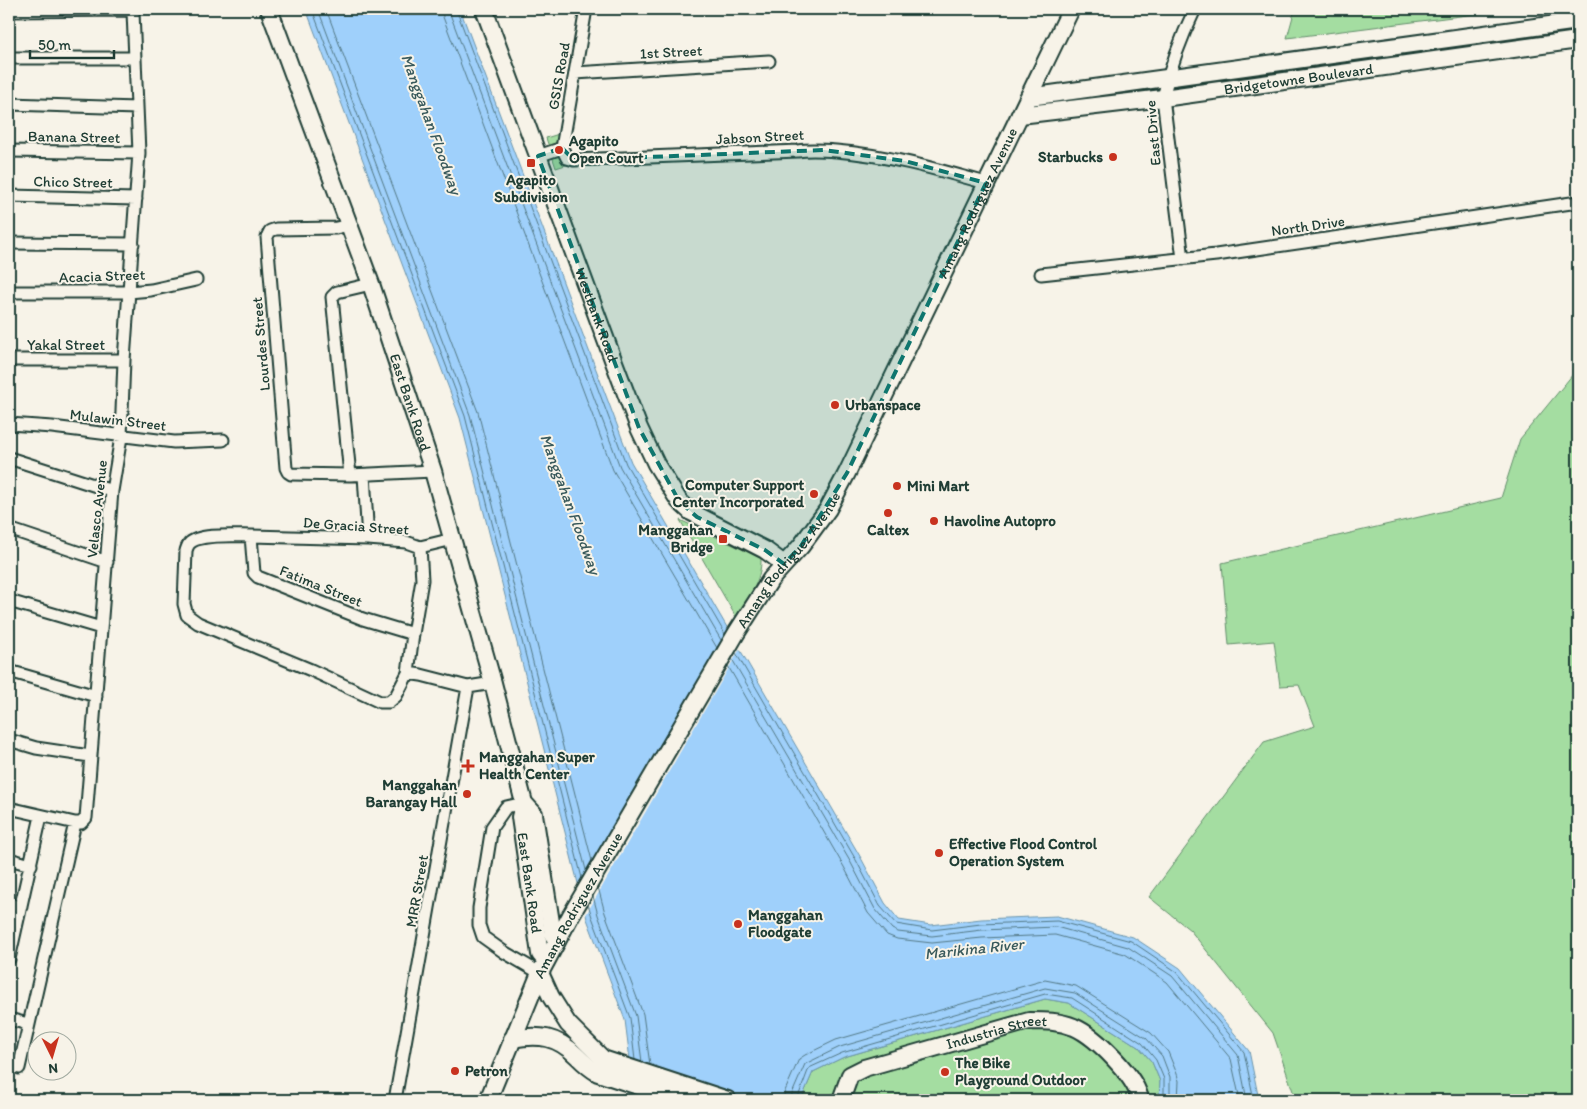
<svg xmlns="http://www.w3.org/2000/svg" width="1587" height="1109" viewBox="0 0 1587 1109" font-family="Itim,sans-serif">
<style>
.green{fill:#a4dda1;stroke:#628d6a}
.water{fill:#9fd0fb;stroke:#6c95ab}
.pier{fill:#f7f3e8}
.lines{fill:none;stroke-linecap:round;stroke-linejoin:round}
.shore{stroke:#527884;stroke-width:1}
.street-casing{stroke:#1f3d34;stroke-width:15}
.secondary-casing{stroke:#1f3d34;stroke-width:20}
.street{stroke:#f7f3e8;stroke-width:11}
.secondary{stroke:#f7f3e8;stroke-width:16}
.marked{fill:#0f766e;fill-opacity:0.2;stroke:#0f766e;stroke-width:4;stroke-dasharray:10 6;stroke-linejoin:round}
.poi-dot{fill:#c8321e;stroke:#f7f3e8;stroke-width:2}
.labels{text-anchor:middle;stroke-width:4;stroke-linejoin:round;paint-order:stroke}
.street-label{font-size:15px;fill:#1f3d34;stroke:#f7f3e8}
.poi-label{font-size:15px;font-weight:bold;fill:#1f3d34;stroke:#f7f3e8;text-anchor:start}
.water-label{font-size:16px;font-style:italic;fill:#395a5c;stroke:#f7f3e8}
</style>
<rect width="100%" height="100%" fill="#f7f3e8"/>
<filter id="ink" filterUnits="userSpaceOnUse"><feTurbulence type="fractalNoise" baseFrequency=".02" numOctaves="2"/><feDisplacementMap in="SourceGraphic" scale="10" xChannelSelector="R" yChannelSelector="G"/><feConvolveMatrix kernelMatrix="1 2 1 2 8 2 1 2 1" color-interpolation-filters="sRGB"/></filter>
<g filter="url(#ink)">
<path class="green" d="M 1295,9 L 1515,9 L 1287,38 Z
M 562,133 L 572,163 L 556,168 L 546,138 Z
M 1578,368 L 1578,1100 L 1296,1100 L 1273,1033 L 1190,930 L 1149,897 L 1264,742 L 1315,726 L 1299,685 L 1280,686 L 1274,641 L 1229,645 L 1222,563 L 1501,498 L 1520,439 Z
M 680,520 L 761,558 C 762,581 748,598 736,617 Z
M 1045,999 L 1069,1003 L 1139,1047 L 1152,1062 L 1160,1081 L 1159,1100 L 801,1100 L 813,1072 L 844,1057 Z"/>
<path class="water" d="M 306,9 L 460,9 L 631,462 L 861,858 L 885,903 L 899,920 L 931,925 L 981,919 L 1057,916 L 1133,937 L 1180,968 L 1249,1051 L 1259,1100 L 1159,1100 L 1160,1081 L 1152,1062 L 1139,1047 L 1069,1003 L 1045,999 L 844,1057 L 813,1072 L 801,1100 L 635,1100 L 625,1020 L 587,919 L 460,418 Z"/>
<path class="pier" d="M 730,628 L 741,647 L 584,918 L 578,891 Z"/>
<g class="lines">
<path class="shore" d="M 312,9 L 465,416 L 582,878
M 318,9 L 470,415 L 586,870
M 326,9 L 478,412 L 592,861
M 442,9 L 443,17 L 613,470 L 717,648
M 449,9 L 450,14 L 620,467 L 721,640
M 456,9 L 626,464 L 725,634
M 736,653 L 856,860 L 880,906 L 896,924 L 932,930 L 981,924 L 1057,921 L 1131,941 L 1177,972 L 1244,1052 L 1254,1100
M 732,659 L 851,863 L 875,909 L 892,929 L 898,932 L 932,936 L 982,930 L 1056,927 L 1128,947 L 1172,976 L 1238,1055 L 1247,1100
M 728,666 L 844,867 L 868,913 L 887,935 L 897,939 L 932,943 L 982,938 L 1055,935 L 1125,954 L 1167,982 L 1231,1059 L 1240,1100
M 598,887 L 605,913 L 643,1014 L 650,1065
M 593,896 L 598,915 L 636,1016 L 642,1062
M 588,904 L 592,917 L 630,1018 L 635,1060
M 783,1100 L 785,1091 L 799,1059 L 805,1055 L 836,1040 L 1045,980 L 1076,986 L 1151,1033 L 1168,1052 L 1177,1074 L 1179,1081 L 1178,1100
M 791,1100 L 792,1094 L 805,1064 L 840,1047 L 1045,988 L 1075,993 L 1146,1038 L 1162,1056 L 1170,1077 L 1170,1100
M 797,1100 L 809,1068 L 842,1053 L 1045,994 L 1072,998 L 1142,1043 L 1156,1060 L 1164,1079 L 1164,1100"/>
<defs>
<path id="street" d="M 9,11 L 130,10 L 133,12 L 139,153 L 124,360 L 121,437 L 112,491 L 86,818 L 81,823 L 75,823 L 9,808
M 9,58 L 135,58
M 575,73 L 769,61
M 9,104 L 137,108
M 562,148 L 567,158 L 574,160 L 798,151 C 810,149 823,150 836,151 C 887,155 936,169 986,183
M 562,148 L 586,9
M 9,151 L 139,153
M 538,156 L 562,148
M 9,196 L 136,199
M 349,225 L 336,228 L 276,229 L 270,231 L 267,237 L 286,468 L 288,472 L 291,474 L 350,475 L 433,471
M 9,243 L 133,244
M 1183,259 L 1163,98 C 1170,67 1181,38 1195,9
M 1041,274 L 1216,255 L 1578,202
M 9,292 L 129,292 L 151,290 L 196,280
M 9,360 L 124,360
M 9,424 L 52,427 L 174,442 L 223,440
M 9,458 L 112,491
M 350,475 L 332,297 L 337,292 L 371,284
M 364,475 L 368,539
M 9,529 L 107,562
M 251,536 L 368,539 L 406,542 L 420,547 L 422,580 L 413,634 L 408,673 L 396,696 L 389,702 L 380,702 L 311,670 L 198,623 L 187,615 L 184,604 L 186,551 C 186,550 188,545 189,544 C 198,533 237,536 251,536 Z
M 251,536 L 254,573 L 258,577 L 363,619 L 413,634
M 420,547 L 453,539
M 9,601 L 101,628
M 9,671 L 96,696
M 408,673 L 421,675 L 468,687 L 493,683
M 9,740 L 36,748 L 90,756
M 524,803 L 506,807 L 492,827 L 479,908 L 479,925 L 483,937 L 504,952 L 540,973
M 9,859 L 31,865
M 9,904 L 21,907
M 9,959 L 41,816
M 9,1019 L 28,1024
M 19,1068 L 75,823
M 395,1100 L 468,687"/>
<g id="secondary">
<path id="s1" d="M 269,9 L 371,284 L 433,471 L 493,683 L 524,803 L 534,814 L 553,935 L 557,941"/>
<path id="s2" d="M 484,9 L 614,362 L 639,428 L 656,464 L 679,501 L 691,512 L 765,550 L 784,564"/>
<path d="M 1029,97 L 1578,21"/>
<path id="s3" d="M 1020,115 L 1163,98 L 1578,40"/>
<path id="s4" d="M 524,803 L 520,817 L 540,954 L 546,961"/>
<path d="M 540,973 L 551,997 L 568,1024 L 603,1059 L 728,1100"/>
<path d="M 512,1039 C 539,1034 557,1036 577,1056 C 584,1063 589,1068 598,1073 L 681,1100"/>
<path id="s5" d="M 488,1100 L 540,973 L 571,915 L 737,632 L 771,579 L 801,546 L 828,509 L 847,473 L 1071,9"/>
<path id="s6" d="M 841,1100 L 850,1075 L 864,1068 L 1029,1021 C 1045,1021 1059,1021 1074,1027 C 1095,1036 1137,1077 1140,1100"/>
</g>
</defs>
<use href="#street" class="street-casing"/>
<use href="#secondary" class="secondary-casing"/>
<use href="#street" class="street"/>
<use href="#secondary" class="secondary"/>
</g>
</g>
<path class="marked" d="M 562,148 L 574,160 L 824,150 L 905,161 L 986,183 L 847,473 L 801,546 L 784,564 L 765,550 L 697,517 L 679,501 L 639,428 L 538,156 Z"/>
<g class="poi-dot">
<circle cx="559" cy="150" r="5"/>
<circle cx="1113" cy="157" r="5"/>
<rect x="526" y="158" width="10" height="10" rx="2.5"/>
<circle cx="835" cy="405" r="5"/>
<circle cx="897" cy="486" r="5"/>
<circle cx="814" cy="494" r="5"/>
<circle cx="888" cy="513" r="5"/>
<circle cx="934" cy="521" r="5"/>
<rect x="718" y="534" width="10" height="10" rx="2.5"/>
<path d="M465.5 758.5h5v5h5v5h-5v5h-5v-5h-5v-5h5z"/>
<circle cx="467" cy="794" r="5"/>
<circle cx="939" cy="853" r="5"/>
<circle cx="738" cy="924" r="5"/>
<circle cx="455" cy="1071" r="5"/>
<circle cx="945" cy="1072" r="5"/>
</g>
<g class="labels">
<g class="street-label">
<text transform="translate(671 52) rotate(-3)" y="5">1st Street</text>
<text transform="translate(559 76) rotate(-80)" y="5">GSIS Road</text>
<text dy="5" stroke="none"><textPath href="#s3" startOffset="281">Bridgetowne Boulevard</textPath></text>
<text transform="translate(1153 133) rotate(-95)" y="5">East Drive</text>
<text transform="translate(74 137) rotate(1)" y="5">Banana Street</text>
<text transform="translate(760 137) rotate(-3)" y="5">Jabson Street</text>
<text transform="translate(73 182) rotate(1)" y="5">Chico Street</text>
<text dy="5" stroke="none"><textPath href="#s5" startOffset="1025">Amang Rodriguez Avenue</textPath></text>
<text transform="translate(1308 226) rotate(-8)" y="5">North Drive</text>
<text transform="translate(102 276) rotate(-2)" y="5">Acacia Street</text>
<text dy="5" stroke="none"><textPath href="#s2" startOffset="326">Westbank Road</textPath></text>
<text transform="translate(261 344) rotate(-95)" y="5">Lourdes Street</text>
<text x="66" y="350">Yakal Street</text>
<text dy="5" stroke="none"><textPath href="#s1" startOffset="418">East Bank Road</textPath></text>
<text transform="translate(118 420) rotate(7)" y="5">Mulawin Street</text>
<text transform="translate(97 509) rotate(-84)" y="5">Velasco Avenue</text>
<text transform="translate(356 526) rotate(4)" y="5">De Gracia Street</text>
<text dy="5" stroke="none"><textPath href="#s5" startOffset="620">Amang Rodriguez Avenue</textPath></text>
<text transform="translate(321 586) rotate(22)" y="5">Fatima Street</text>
<text dy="5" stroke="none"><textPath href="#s4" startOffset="81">East Bank Road</textPath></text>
<text transform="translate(417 891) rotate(-80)" y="5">MRR Street</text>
<text dy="5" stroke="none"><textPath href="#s5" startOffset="215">Amang Rodriguez Avenue</textPath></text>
<text dy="5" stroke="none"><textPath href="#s6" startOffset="180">Industria Street</textPath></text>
</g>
<g class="poi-label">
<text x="569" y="146">Agapito<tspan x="569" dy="17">Open Court</tspan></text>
<text x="1103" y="162" text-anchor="end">Starbucks</text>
<text x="531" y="185" text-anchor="middle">Agapito<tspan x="531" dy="17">Subdivision</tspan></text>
<text x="845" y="410">Urbanspace</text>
<text x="804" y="490" text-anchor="end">Computer Support<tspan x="804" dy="17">Center Incorporated</tspan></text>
<text x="907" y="491">Mini Mart</text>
<text x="944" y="526">Havoline Autopro</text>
<text x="713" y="535" text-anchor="end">Manggahan<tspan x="713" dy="17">Bridge</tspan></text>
<text x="888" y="535" text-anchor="middle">Caltex</text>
<text x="479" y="762">Manggahan Super<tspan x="479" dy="17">Health Center</tspan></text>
<text x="457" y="790" text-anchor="end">Manggahan<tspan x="457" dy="17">Barangay Hall</tspan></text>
<text x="949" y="849">Effective Flood Control<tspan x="949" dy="17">Operation System</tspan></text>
<text x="748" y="920">Manggahan<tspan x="748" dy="17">Floodgate</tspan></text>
<text x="955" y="1068">The Bike<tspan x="955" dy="17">Playground Outdoor</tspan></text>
<text x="465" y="1076">Petron</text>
</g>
<g class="water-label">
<text transform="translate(432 124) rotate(70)" y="6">Manggahan Floodway</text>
<text transform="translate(571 504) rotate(70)" y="6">Manggahan Floodway</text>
<text transform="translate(974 948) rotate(-6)" y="6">Marikina River</text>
</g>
</g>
<rect width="1587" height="1109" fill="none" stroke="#f7f3e8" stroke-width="30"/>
<rect x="15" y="15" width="1557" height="1079" fill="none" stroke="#1f3d34" stroke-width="2" filter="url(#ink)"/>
<g transform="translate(52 1056) rotate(175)"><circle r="24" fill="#f7f3e8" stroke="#a1aaa0"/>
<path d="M0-4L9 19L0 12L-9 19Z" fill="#c8321e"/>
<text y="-8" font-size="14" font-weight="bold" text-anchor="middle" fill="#1f3d34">N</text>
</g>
<path d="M30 50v8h84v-8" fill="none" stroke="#1f3d34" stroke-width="2.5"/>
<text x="38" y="50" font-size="15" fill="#1f3d34" stroke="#f7f3e8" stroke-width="4" paint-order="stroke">50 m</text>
</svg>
